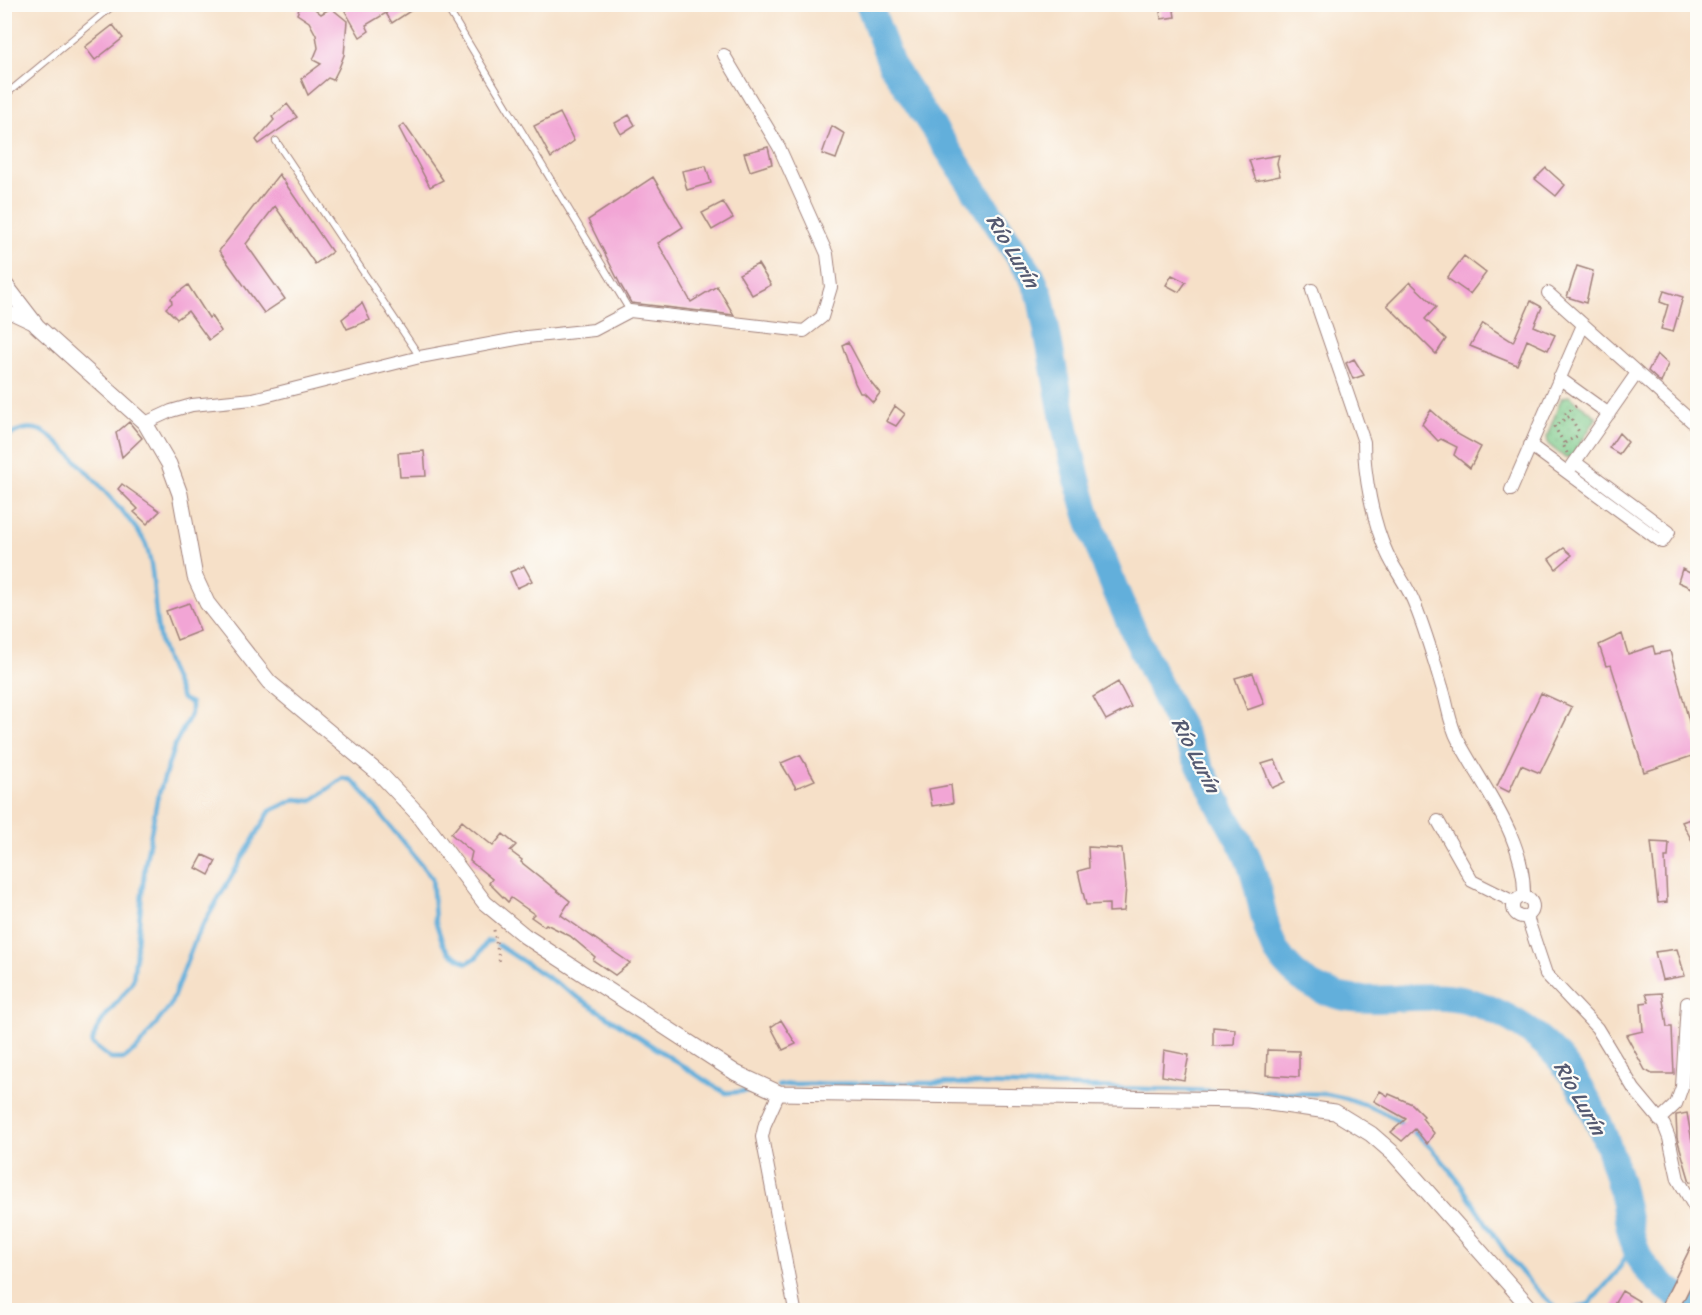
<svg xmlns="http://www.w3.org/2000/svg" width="1702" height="1315" viewBox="0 0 1702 1315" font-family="Sriracha,sans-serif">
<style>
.park{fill:url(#park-dots);stroke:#62745a;stroke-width:1.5}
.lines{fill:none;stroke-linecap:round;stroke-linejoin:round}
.stream{stroke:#62afdb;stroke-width:4.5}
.river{stroke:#62afdb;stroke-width:27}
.building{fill:#f2a5d5}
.service-casing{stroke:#a0807a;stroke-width:8}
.minor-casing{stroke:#a0807a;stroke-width:14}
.tertiary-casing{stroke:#a0807a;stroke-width:17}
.secondary-casing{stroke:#a0807a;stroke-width:19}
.path{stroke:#a0807a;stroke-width:3;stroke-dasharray:1.5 4.5;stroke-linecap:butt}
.service{stroke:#fff;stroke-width:6}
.minor{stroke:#fff;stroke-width:12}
.tertiary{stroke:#fff;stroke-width:15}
.secondary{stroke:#fce5cf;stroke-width:16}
.labels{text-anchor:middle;stroke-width:4.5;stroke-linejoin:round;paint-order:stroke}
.water-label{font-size:21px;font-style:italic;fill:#545971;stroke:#fdfcf7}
</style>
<defs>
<pattern id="park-dots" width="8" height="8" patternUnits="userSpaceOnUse" patternTransform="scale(1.5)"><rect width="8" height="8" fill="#7bc989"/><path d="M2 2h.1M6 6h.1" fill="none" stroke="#6cac76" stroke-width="1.8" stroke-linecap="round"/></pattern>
</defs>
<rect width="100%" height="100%" fill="#fdfcf7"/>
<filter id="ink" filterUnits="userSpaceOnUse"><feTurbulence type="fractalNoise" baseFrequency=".0167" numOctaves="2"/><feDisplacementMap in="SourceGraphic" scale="12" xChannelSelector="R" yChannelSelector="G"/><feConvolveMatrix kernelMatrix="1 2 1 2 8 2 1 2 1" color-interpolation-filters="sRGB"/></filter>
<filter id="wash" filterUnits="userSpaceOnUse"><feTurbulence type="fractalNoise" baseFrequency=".008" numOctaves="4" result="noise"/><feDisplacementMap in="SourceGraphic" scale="24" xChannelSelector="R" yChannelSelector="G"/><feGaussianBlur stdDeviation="1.35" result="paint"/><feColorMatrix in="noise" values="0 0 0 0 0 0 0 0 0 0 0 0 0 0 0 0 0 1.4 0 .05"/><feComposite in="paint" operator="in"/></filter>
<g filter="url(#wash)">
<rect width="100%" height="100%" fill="#f6e0c8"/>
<path class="park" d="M 1569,396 L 1597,417 L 1572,457 L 1565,458 L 1548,444 L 1547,436 L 1562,397 Z"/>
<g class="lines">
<path class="stream" d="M 4,440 C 15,430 27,425 42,431 C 61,440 139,526 146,545 C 157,576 152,613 161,644 C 166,663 175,681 182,699 L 191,703 L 191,713 L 174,747 L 157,800 L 145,865 L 133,980 C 121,1002 97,1018 92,1044 L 111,1059 L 123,1059 L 137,1049 L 170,1006 L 197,935 L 270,811 L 296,799 L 311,801 L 343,778 L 351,780 L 358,786 L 432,878 L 435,920 L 443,944 L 449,952 L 467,963 L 477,957 L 487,941 L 491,941
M 498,945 L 712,1085 L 726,1093 L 760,1090
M 778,1086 L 790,1084 L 939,1083 L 1326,1094 C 1464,1118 1467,1236 1559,1310
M 1571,1310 L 1589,1304 L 1616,1273 L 1634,1243"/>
<path class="river" d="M 869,4 L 891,64 L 1031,275 L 1040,295 C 1056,375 1067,457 1094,534 C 1127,629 1177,719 1222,810 C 1230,825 1240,840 1247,856 C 1268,902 1256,945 1302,979 C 1350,1014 1397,992 1450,998 C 1482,1001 1520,1021 1544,1043 C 1586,1081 1609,1140 1622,1193 C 1628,1218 1631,1248 1646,1268 C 1659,1285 1681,1297 1697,1310"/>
</g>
<g id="blocks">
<path class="building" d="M 301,4 L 309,4 L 321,14 L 331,8 L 347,21 L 344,55 L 339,68 L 333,80 L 328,78 L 308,95 L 301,79 L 321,64 L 313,60 L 318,48 L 316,35 L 309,22 L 297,14 Z
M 350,4 L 421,4 L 392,23 L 386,13 L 366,25 L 369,31 L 360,37 L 345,11 Z
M 1159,4 L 1173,4 L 1175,17 L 1161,19 Z
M 113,25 L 123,38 L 95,60 L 85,47 Z
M 287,104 L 297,117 L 259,144 L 256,140 L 274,120 L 272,117 Z
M 560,113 L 574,141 L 551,158 L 534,126 Z
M 629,115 L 635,125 L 621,134 L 615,123 Z
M 404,124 L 443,180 L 430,187 L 399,128 Z
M 832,126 L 845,134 L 836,159 L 822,154 Z
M 768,147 L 772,164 L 750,171 L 744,153 Z
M 1279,155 L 1277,163 L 1280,176 L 1256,181 L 1249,160 Z
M 706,166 L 711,183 L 687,190 L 682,171 Z
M 1546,168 L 1565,185 L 1556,196 L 1535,179 Z
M 279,174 L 332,252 L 315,264 L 275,206 L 246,244 L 285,299 L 264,313 L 219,251 Z
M 653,177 L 683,227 L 658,243 L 691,302 L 717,286 L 734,315 L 631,303 L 620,284 L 588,220 Z
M 723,202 L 733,218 L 712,230 L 702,213 Z
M 1464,256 L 1486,273 L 1470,294 L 1447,278 Z
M 758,264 L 771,285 L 752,295 L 739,274 Z
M 1577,266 L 1593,271 L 1586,303 L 1567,297 Z
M 1172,275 L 1186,282 L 1179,292 L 1166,285 Z
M 1410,282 L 1436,307 L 1425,319 L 1446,339 L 1436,354 L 1387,305 Z
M 188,285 L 209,318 L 211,316 L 221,331 L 209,340 L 188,311 L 177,319 L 166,308 L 172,303 L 171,298 Z
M 1664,291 L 1683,297 L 1673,332 L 1661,329 L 1668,305 L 1660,302 Z
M 1531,301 L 1542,307 L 1534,326 L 1555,335 L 1548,350 L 1527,340 L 1517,365 L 1470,346 L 1483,323 L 1513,342 Z
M 362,303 L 370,320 L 347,329 L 342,319 Z
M 848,342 L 867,377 L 880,393 L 873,402 L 864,393 L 860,393 L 855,383 L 842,345 Z
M 1657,354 L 1668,364 L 1661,383 L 1648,371 Z
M 1354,359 L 1364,375 L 1353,379 L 1346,363 Z
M 895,406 L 905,414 L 896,426 L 886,421 Z
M 1431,410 L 1459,435 L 1481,447 L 1470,468 L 1454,455 L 1457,447 L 1441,439 L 1438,441 L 1422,424 Z
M 129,422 L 142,438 L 122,457 L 116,433 Z
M 1619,433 L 1628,442 L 1619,454 L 1609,448 Z
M 424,451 L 426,476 L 400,477 L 398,453 Z
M 122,484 L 160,511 L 147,524 L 134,512 L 138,509 L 118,489 Z
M 1564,548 L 1572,555 L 1556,569 L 1549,559 Z
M 524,566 L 532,581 L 517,588 L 510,572 Z
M 1682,569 L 1698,577 L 1698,591 L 1678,582 Z
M 189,603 L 200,631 L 177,640 L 166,611 Z
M 1622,634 L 1628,654 L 1653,646 L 1655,654 L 1670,651 L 1698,754 L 1644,772 L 1611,665 L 1606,666 L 1599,645 Z
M 1253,673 L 1264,704 L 1247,710 L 1235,678 Z
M 1118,682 L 1131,707 L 1106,720 L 1093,697 Z
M 1541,693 L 1572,707 L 1540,773 L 1521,765 L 1509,792 L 1497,786 Z
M 800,755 L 815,780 L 796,788 L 781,763 Z
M 1275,760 L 1285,782 L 1272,788 L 1262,764 Z
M 951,785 L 953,803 L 932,806 L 929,789 Z
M 1698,816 L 1698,852 L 1682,822 Z
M 462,821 L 493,846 L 503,834 L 516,845 L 510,851 L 522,860 L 521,862 L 570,901 L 561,915 L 630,963 L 615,975 L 593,960 L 595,957 L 570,936 L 546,924 L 544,926 L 531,917 L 534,914 L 511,898 L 508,902 L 489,883 L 492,879 L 470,861 L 472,852 L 451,834 Z
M 1651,842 L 1669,843 L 1668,857 L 1665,857 L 1667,902 L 1658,903 Z
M 1088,847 L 1122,849 L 1126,886 L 1124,911 L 1109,912 L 1109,904 L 1086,905 L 1078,871 L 1089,868 Z
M 203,855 L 216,861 L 209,875 L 196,868 Z
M 1677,949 L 1685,976 L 1662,980 L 1655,952 Z
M 1662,993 L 1667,1027 L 1672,1027 L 1674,1074 L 1652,1074 L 1645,1070 L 1626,1035 L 1643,1031 L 1641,1003 L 1649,1002 L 1646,994 Z
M 781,1020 L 796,1044 L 783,1050 L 771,1027 Z
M 1213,1027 L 1235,1029 L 1234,1045 L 1213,1046 Z
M 1164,1050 L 1189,1055 L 1184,1080 L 1162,1076 Z
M 1267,1050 L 1299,1051 L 1299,1077 L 1266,1075 Z
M 1380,1091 L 1388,1096 L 1389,1094 L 1412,1104 L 1424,1116 L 1422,1118 L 1434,1133 L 1427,1144 L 1415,1129 L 1402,1141 L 1391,1132 L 1406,1119 L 1374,1101 Z
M 1687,1113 L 1692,1141 L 1698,1140 L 1698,1180 L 1690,1182 L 1677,1138 L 1676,1115 Z
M 1622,1291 L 1639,1301 L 1633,1311 L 1610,1311 Z"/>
</g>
</g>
<g filter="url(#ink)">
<use href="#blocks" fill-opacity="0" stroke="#a0807a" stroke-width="1.5"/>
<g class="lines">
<defs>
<path id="service" d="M 445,4 L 630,311
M 4,96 L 115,4
M 276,141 L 420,357"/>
<path id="minor" d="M 1312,290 L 1364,442 C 1364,475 1373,523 1387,553 C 1395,571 1408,586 1415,605 C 1426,632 1434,660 1442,687 C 1448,705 1449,723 1458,740 C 1484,789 1526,839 1524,897
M 1548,293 L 1698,427
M 4,310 L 36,325
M 1559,378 L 1609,414
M 145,423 L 171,411 L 192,405 L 253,399 L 420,357 L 527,337 L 594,330 L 630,311 L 804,331 L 822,317 L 831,287 L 827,254 L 779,147 L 724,55
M 1530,445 L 1662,542 L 1669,532 L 1575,462
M 1570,469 L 1637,373
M 1511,490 L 1583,325
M 1438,821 L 1472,881 L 1514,902
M1513 907a10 10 0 1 1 20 0a10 10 0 1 1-20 0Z
M 1527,917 L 1546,974 L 1597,1028 L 1634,1089 L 1664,1125 L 1669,1138 L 1678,1179 L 1698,1213
M 779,1093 L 765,1124 L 762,1137 L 795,1310
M 1659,1120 L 1676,1104 L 1682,1087 L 1687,1003"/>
<path id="tertiary" d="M 4,283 L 37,326 L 145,423 L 169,464 L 180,494 L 195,577 L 207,603 L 269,682 L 382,776 L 418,814 L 485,903 L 525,936 L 736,1073 L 779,1093 L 1248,1100 L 1335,1112 L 1371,1134 L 1394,1154 L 1532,1310"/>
<path id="secondary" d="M 1669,1310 L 1698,1252"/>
</defs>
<use href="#service" class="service-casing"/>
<use href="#minor" class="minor-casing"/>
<use href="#tertiary" class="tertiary-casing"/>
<use href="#secondary" class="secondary-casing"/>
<path class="path" d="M 1565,414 L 1576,406
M 1564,443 L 1554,426 L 1570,416 L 1579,432
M 1567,453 L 1563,444 L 1577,436
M 494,930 L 500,964"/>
<use href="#service" class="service"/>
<use href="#minor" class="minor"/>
<use href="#tertiary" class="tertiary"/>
<use href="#secondary" class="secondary"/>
</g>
</g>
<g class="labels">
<g class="water-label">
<text transform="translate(1013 251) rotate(59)" y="7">Río Lurín</text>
<text transform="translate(1196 755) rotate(63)" y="7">Río Lurín</text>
<text transform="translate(1580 1098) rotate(60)" y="7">Río Lurín</text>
</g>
</g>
<rect width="1702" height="1315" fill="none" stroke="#fdfcf7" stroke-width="24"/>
</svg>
